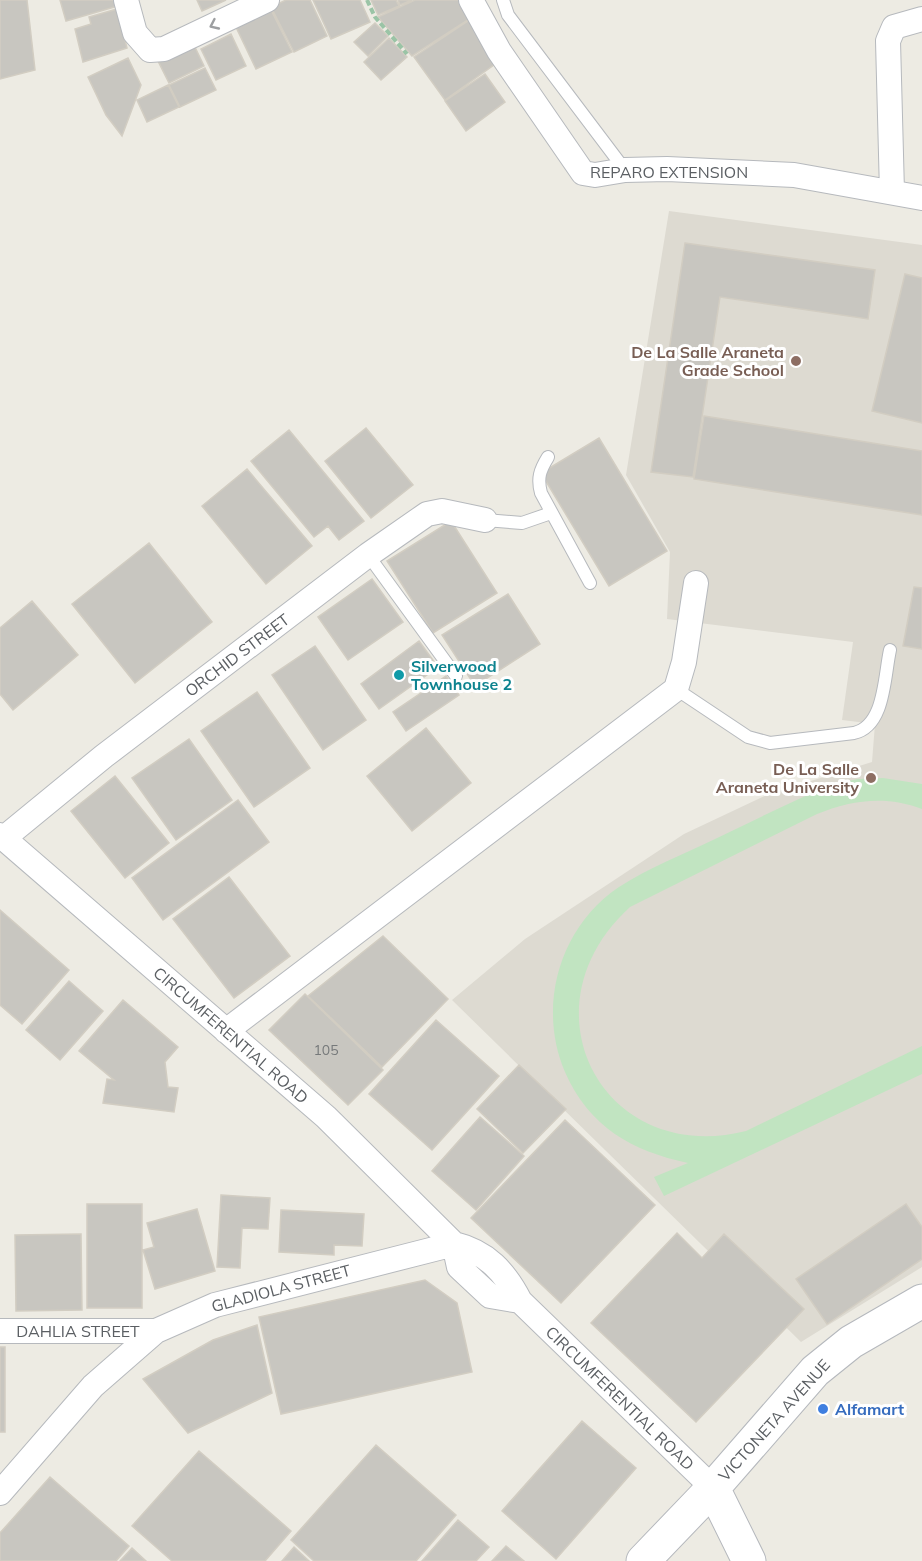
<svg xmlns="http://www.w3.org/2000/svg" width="922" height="1561" viewBox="0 0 922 1561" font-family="Mulish,sans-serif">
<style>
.education{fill:#dddad1}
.pitch{fill:#c1e4c1}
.building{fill:#c8c6c0;stroke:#d2cdc2;stroke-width:1.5}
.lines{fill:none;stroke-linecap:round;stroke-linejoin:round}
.lane-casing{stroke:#b6b9bd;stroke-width:14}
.street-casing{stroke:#b6b9bd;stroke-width:26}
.secondary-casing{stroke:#b5b8bd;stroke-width:35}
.path{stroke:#9ac4a6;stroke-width:4;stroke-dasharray:6 3;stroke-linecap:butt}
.lane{stroke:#fff;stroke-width:12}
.street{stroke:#fff;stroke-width:24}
.secondary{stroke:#fff;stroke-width:33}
.oneway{stroke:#9d9fa1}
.education-dot{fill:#8d6e63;stroke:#fff;stroke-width:2}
.culture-dot{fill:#0f9aa8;stroke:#fff;stroke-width:2}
.shop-dot{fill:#3f7fe0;stroke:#fff;stroke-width:2}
.labels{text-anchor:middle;stroke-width:6;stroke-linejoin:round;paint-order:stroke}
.number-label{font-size:14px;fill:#76797a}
.street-label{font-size:16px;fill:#5b5f63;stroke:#fff}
.education-label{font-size:16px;font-weight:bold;fill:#785e54;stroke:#fff;text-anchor:end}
.culture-label{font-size:16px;font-weight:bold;fill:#0d838f;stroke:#fff;text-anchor:start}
.shop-label{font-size:16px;font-weight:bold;fill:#366cbe;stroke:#fff;text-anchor:start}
</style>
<rect width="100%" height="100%" fill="#edebe3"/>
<path class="education" d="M 669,211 L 922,245 L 922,1267 L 801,1342 L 452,1000 L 525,939 L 684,834 L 769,794 L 872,762 L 875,724 L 842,720 L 853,642 L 667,619 L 670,552 L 626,475 Z"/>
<path class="pitch" d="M 883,778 L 922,784 L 922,809 C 886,795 851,800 817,814 L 630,907 C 519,1008 603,1167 746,1131 L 922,1046 L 922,1074 L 664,1196 L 654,1177 L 688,1163 C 632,1151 589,1127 565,1072 C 537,1007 559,927 619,887 C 648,868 682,855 713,840 C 753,821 792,801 833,784 L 858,779 Z"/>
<path class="building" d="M 0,0 L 27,0 L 35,70 L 0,79 Z
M 60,0 L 116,0 L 118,6 L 66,21 Z
M 197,0 L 226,0 L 202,11 Z
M 286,0 L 310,0 L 327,36 L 294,52 L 271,7 Z
M 313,0 L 360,0 L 370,22 L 331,39 Z
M 371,0 L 396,0 L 399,6 L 378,15 Z
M 398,0 L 412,0 L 400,5 Z
M 415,0 L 465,0 L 471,18 L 412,56 L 378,17 Z
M 270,8 L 292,52 L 256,69 L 235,25 Z
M 117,9 L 127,48 L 83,62 L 75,29 L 91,24 L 89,17 Z
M 471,19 L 498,62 L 445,100 L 414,57 Z
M 375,23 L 388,36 L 368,56 L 354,42 Z
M 231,34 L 246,66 L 216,80 L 201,49 Z
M 389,38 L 407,57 L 381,80 L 364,62 Z
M 193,43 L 204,66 L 169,83 L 158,61 Z
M 128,58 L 141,85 L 122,136 L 106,115 L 88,77 Z
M 205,68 L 216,90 L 180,107 L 169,85 Z
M 485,74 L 505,102 L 466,131 L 445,101 Z
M 168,85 L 179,107 L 147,122 L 137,100 Z
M 685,243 L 875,270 L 868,319 L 720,297 L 693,477 L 651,472 Z
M 905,274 L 922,278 L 922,423 L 872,411 Z
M 704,416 L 922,451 L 922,515 L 694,479 Z
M 366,428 L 413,485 L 371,518 L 325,461 Z
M 289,430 L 364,521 L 339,540 L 328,526 L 314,537 L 251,461 Z
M 599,438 L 667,551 L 609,586 L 541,473 Z
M 247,469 L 312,546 L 266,584 L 202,506 Z
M 451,521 L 497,593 L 433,633 L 387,561 Z
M 149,543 L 212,622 L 135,683 L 72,604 Z
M 372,579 L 403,622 L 348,660 L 318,617 Z
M 914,587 L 922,588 L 922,649 L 903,646 Z
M 508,594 L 540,644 L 475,686 L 442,635 Z
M 32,601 L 78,655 L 13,710 L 0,694 L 0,628 Z
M 419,641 L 438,667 L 379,709 L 361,684 Z
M 315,646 L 366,720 L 323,750 L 272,675 Z
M 446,676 L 459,695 L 406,731 L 393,712 Z
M 257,692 L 310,768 L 254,807 L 201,731 Z
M 426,728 L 471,783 L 412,831 L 367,776 Z
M 189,739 L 232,800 L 176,840 L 132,778 Z
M 115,776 L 169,843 L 125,878 L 71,811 Z
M 238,800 L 269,842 L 163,920 L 132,878 Z
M 229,877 L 290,956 L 234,998 L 173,919 Z
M 0,910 L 69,970 L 22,1024 L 0,1005 Z
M 383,936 L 448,999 L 382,1067 L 308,996 Z
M 69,981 L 103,1011 L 60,1060 L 26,1030 Z
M 305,994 L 383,1070 L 348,1105 L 269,1030 Z
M 123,1000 L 178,1047 L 165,1062 L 168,1087 L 178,1088 L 174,1112 L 103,1103 L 107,1079 L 114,1080 L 79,1051 Z
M 436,1020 L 499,1076 L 432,1150 L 369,1094 Z
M 519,1065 L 566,1109 L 523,1153 L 477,1109 Z
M 480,1117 L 524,1156 L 476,1210 L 432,1171 Z
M 565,1120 L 655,1205 L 561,1303 L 471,1218 Z
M 221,1195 L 270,1198 L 268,1229 L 242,1228 L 240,1268 L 217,1267 Z
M 87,1204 L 142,1204 L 142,1308 L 87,1308 Z
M 906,1204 L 922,1227 L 922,1259 L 827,1324 L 796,1279 Z
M 197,1209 L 215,1271 L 155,1289 L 143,1250 L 154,1247 L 147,1223 Z
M 281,1210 L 364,1214 L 362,1246 L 334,1245 L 334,1255 L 279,1252 Z
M 677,1233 L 702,1258 L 724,1234 L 804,1309 L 696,1422 L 591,1323 Z
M 81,1234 L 82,1310 L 16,1311 L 15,1235 Z
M 425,1280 L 457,1303 L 472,1372 L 281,1414 L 259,1317 Z
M 257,1325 L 272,1393 L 188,1433 L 143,1379 L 213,1340 Z
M 0,1347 L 5,1347 L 5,1432 L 0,1432 Z
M 582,1421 L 636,1468 L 556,1559 L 502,1511 Z
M 376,1445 L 456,1515 L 416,1561 L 314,1561 L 291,1540 Z
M 199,1451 L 291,1531 L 265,1561 L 172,1561 L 132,1526 Z
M 50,1477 L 129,1546 L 116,1561 L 0,1561 L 0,1533 Z
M 458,1520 L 489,1547 L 476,1561 L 422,1561 Z
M 506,1546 L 524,1561 L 492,1561 Z
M 294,1547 L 309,1561 L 282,1561 Z
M 132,1548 L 146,1561 L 120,1561 Z"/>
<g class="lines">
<defs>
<path id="lane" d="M 503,0 L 508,15 L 625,170
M 548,457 C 540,470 537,478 541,493 L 590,583
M 485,520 L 522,523 L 551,513
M 368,555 L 456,676
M 676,689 L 748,737 L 770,743 L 854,733 C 885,726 884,677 890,650"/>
<path id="street" d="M 126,0 L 135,33 L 150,50 L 164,49 L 267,0
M 471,0 L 499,51 L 583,173 L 595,175 L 625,170 L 667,169 L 794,175 L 922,198
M 892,192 L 888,41 L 894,27 L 922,19
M 0,835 L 326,1117 L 454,1244 L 459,1267 L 490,1296 L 520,1301
M 4,838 L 104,756 L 368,555 L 427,514 L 442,511 L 485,520
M 226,1031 L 676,689 L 684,662 L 696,583
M 0,1331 L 156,1331
M 0,1493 L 93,1386 L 156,1331 L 215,1305 L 454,1244 C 487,1252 505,1272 520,1301 L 713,1488"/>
<path id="secondary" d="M 713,1488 L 749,1561
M 643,1561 L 713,1488 L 815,1371 L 851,1342 L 922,1301"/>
</defs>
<use href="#lane" class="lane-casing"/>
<use href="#street" class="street-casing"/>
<use href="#secondary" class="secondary-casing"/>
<path class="path" d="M 367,0 L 375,17 L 407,54"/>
<use href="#lane" class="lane"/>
<use href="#street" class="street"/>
<use href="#secondary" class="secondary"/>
</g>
<defs><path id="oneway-chevron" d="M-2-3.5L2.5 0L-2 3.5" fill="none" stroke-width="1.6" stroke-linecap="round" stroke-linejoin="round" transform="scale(1.5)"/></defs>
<use class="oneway" href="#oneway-chevron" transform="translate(214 25) rotate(155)"/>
<g class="education-dot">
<circle cx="796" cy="361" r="6"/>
<circle cx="871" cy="778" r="6"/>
</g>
<circle class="culture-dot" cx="399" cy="675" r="6"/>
<circle class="shop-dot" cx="823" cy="1409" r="6"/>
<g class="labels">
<g class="number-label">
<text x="326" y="1055">105</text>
</g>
<g class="street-label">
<text x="669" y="178">REPARO EXTENSION</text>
<text transform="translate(237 655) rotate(-37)" y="6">ORCHID STREET</text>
<text transform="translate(231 1035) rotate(41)" y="6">CIRCUMFERENTIAL ROAD</text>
<text transform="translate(281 1288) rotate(-15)" y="6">GLADIOLA STREET</text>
<text x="78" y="1337">DAHLIA STREET</text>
<text transform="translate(620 1398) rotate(44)" y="6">CIRCUMFERENTIAL ROAD</text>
<text transform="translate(774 1420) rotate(-48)" y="6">VICTONETA AVENUE</text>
</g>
<g class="education-label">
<text x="784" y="358">De La Salle Araneta<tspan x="784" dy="18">Grade School</tspan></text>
<text x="859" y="775">De La Salle<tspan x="859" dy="18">Araneta University</tspan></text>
</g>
<g class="culture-label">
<text x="411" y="672">Silverwood<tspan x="411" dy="18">Townhouse 2</tspan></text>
</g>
<g class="shop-label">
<text x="835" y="1415">Alfamart</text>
</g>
</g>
</svg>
